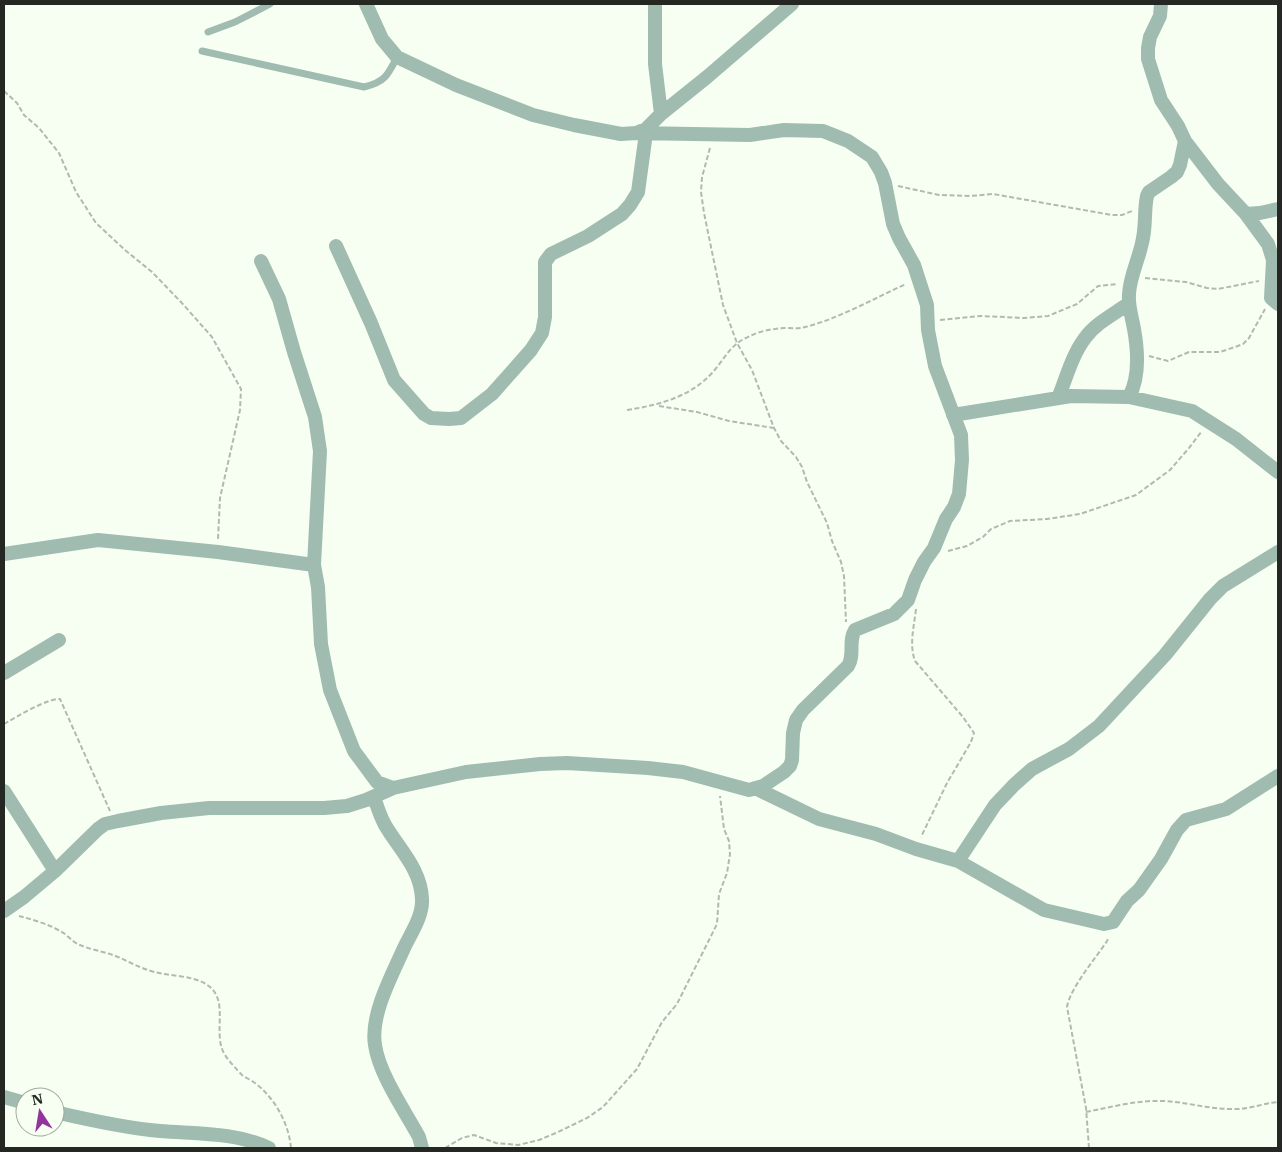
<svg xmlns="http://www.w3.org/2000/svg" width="1282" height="1152" viewBox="0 0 1282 1152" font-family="'IBM Plex Serif',serif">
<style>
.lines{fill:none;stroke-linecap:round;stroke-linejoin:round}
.path{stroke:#b2b9af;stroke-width:2;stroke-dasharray:5 2.5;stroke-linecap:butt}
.lane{stroke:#a0bcb1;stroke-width:7}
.street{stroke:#a0bcb1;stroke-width:14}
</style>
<rect width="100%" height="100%" fill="#f6fff2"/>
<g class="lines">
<path class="path" d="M 4,5 L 5,4
M 4,91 L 17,103 L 24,115 L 39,128 L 59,153 L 76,192 L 96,223 L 125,250 L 152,272 L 181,302 L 212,337 L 241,389 L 240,410 L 220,498 L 218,539
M 710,148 L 702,177 L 701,192 L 704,213 L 723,305 L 737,343 L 752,370 L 774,428 L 781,441 L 796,457 L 802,467 L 807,482 L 827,523 L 832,541 L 841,562 L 844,576 L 846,622
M 898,186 L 939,195 L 970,196 L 993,194 L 1112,215 L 1122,215 L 1132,211
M 1145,278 L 1186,282 L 1207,288 L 1218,289 L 1259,281
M 940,320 L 981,316 L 1024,318 L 1048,316 L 1077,304 L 1098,286 L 1118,284
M 1149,356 L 1168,361 L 1189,352 L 1220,352 L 1235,347 L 1243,344 L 1249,338 L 1265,309
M 659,406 L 697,412 L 729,421 L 774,428
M 627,410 C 659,405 690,397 712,373 C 724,360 730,345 746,338 C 755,333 765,330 775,329 C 784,327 793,329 801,328 C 834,321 875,298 906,284
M 948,551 L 967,546 L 983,537 L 991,529 L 1010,521 L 1047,519 L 1080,514 L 1136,495 L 1170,470 L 1189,448 L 1202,431
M 916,609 C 914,627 909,644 915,661 L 963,717 L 974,733 L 971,742 L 947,783 L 921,837
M 4,724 C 16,717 48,698 60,699 L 110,811
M 19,916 C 34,920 52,925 65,934 C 70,938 74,943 80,945 C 89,949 100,951 110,954 C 123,958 135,966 148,970 C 166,977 195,974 210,987 C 229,1003 212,1035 225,1055 C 229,1061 237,1070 242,1075 C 246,1078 251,1080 255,1083 C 275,1098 289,1124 291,1148
M 1086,1112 C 1111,1107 1137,1100 1163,1101 C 1188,1102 1211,1110 1236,1109 C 1251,1109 1264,1103 1278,1102
M 445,1148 L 462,1138 L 474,1135 L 496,1143 L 518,1145 L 539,1140 L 556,1133 L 587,1118 L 603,1107 L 637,1069 L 662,1022 L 677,1004 L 717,924 L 719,894 L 727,873 L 730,854 L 729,841 L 724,829 L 720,796
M 1089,1148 L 1086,1108 L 1067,1007 C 1070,988 1096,958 1107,941 L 1109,937"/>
<path class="lane" d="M 208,32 L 235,22 L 270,4
M 202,51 L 364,87 C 385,82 388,75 397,57"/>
<path class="street" d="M 366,4 L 382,39 L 397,57 L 456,85 L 533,115 L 574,125 L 621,134 L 636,133 L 646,129 L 661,114 L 707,77 L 792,4
M 655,4 L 655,64 L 661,114
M 1185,141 L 1218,184 L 1246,214 L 1268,244 L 1273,260 L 1271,298 L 1278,304
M 1246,214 L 1260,213 L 1278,209
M 336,246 L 371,323 L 394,380 L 424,414 L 431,418 L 449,419 L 461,418 L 492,394 L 531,350 L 542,333 L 545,317 L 545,262 L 551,254 L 588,236 L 622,214 L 630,205 L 638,192 L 646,133
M 261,261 L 279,299 L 294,352 L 315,417 L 320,451 L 314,565 L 318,587 L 321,644 L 330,690 L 354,751 L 377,782 L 393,788
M 1129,397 C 1140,377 1138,351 1134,329 C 1132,317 1128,306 1129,294 C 1130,275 1140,257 1143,238 C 1146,224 1144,210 1147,196 L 1149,192 L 1171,177 L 1177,172 L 1180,165 L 1185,141 L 1178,126 L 1161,100 L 1148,59 L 1148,48 L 1150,37 L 1160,16 L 1161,4
M 1058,398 C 1066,379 1072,355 1085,338 C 1096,323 1114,314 1128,304
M 953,415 L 1071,396 L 1129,397 L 1192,411 L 1236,439 L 1278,472
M 4,554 L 98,540 L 218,552 L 314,565
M 4,673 L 59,640
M 755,788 L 819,819 L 876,834 L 916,849 L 958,861 L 1044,910 L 1104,924 L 1113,922 L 1127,901 L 1139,890 L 1161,859 L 1177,830 L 1186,820 L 1226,809 L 1278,776
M 4,791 L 55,871
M 374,797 C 377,806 380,816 385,825 C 399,849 421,869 422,899 C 423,916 411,933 404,948 C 392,975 370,1015 375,1045 C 379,1074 405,1111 419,1137 L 422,1148
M 958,861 L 995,805 L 1014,785 L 1032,769 L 1069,749 L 1099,726 L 1165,655 L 1210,599 L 1223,586 L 1278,552
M 4,911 L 24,897 L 55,871 L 98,829 L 105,824 L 118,821 L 161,813 L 209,808 L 324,808 L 347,806 L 366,800 L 393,788 L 466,772 L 540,764 L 567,763 L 648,768 L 683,772 L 749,790 L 763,786 L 784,772 L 790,766 L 792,760 L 793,733 L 796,720 L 803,710 L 848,666 C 855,655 848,641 855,630 L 894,614 L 908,600 L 915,580 L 924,562 L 934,548 L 946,519 L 954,507 L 959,494 L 962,460 L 961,435 L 935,366 L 928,330 L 927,305 L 914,265 L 899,238 L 893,224 L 885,183 L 881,172 L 872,157 L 848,141 L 823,131 L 784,130 L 750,135 L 636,133
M 4,1097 L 25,1103
M 55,1112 C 89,1120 125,1128 160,1131 C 197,1134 235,1132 269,1148"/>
</g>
<rect width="1282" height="1152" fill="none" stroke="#242722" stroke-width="10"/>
<g transform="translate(40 1112) rotate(348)"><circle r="24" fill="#f6fff2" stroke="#a2a99f"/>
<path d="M0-4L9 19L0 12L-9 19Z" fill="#93339c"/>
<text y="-8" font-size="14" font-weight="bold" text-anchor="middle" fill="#242722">N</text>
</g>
</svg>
